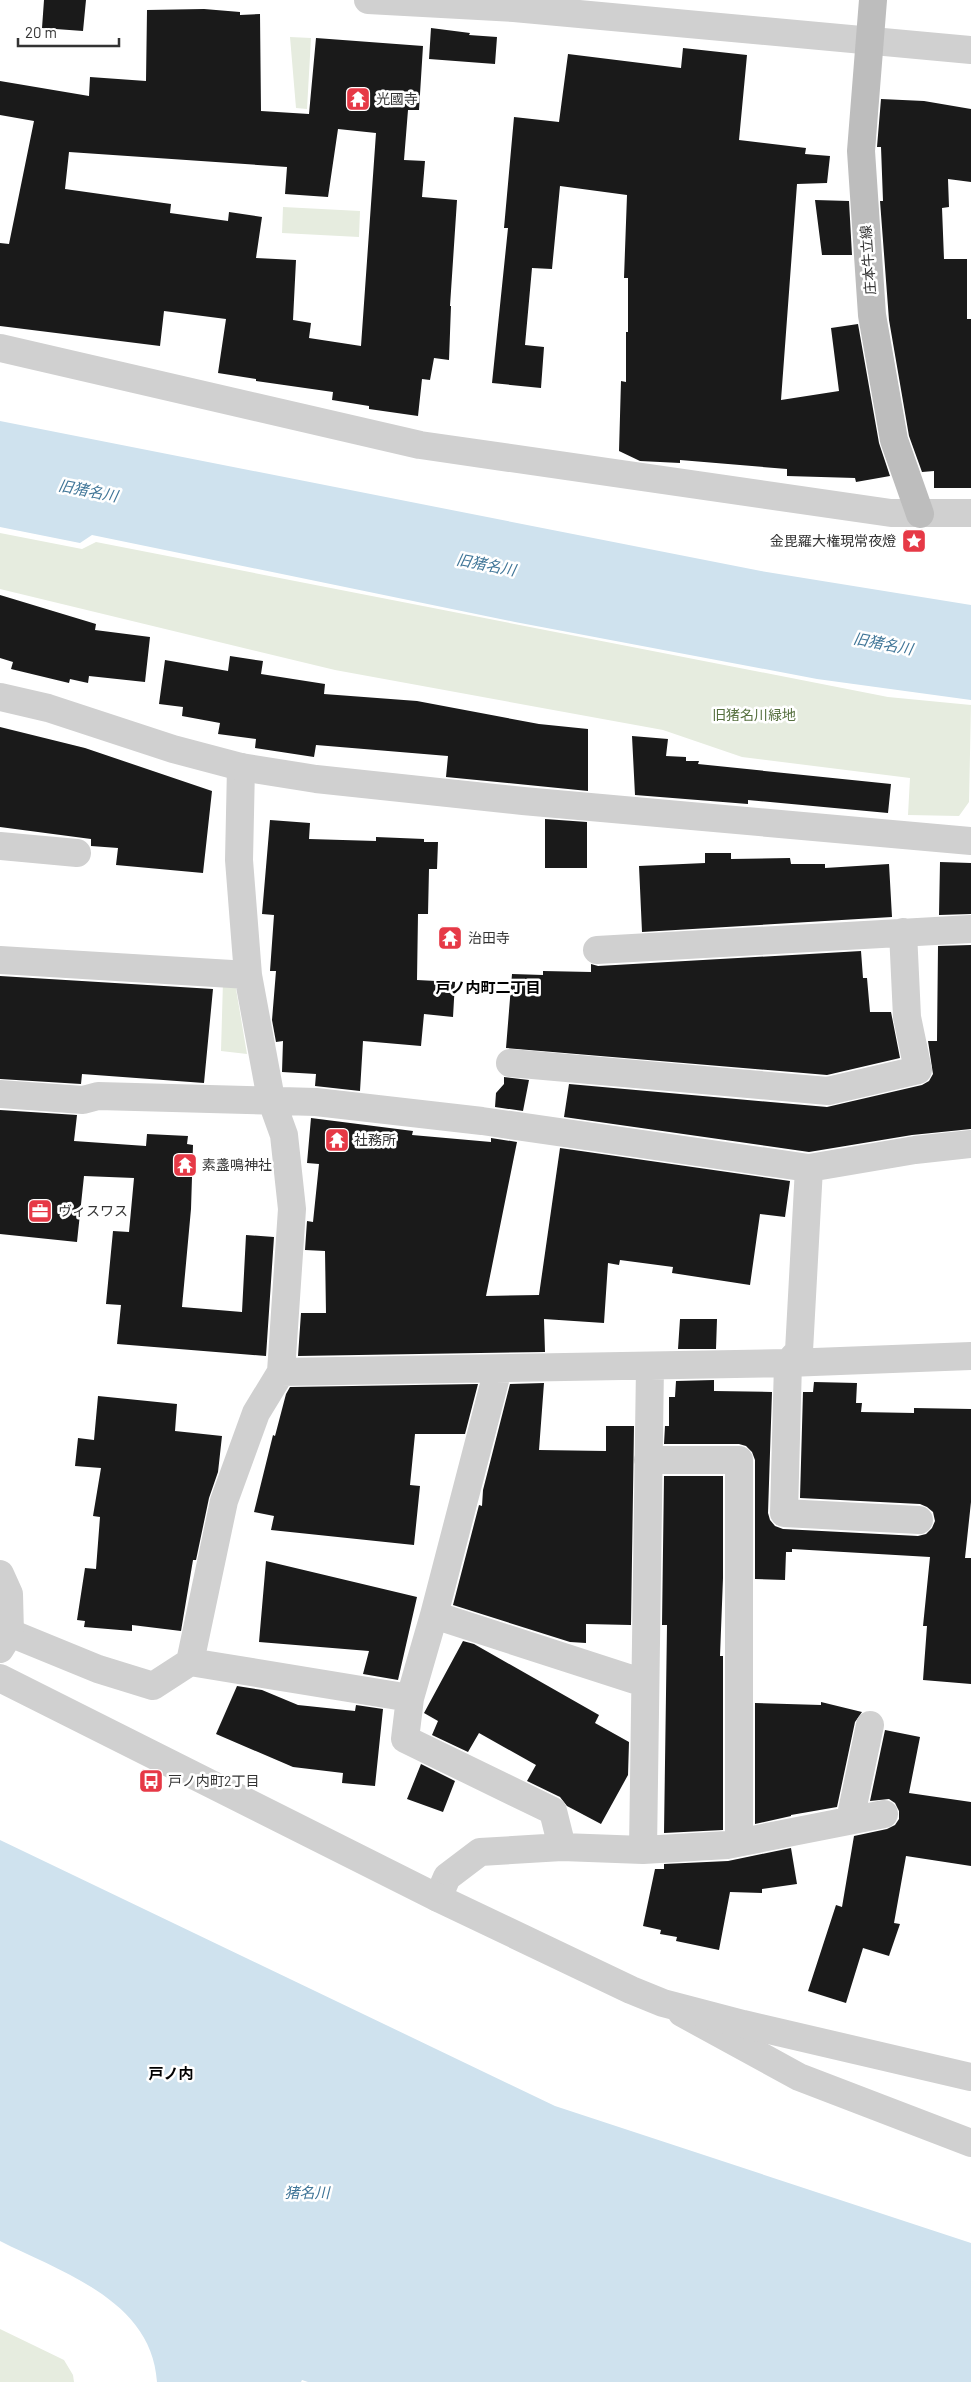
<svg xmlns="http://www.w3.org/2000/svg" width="971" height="2382" viewBox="0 0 971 2382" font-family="Barlow,'Noto Sans JP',sans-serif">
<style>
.green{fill:#e6ecdf}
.water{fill:#cfe2ee}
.building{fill:#1a1a1a;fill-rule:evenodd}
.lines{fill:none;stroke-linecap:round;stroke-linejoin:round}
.minor{stroke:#d0d0d0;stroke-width:28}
.tertiary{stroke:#d0d0d0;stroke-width:28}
.secondary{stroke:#bdbdbd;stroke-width:28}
.labels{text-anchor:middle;stroke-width:5;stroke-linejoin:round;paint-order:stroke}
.poi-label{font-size:14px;fill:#333;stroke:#fff;text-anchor:start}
.street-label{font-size:14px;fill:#333;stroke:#fff}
.park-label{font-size:14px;fill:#56703f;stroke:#fff}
.water-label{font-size:15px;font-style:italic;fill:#3f7597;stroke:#fff}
.neighbourhood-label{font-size:15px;font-weight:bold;fill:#000;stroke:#fff}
</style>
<rect width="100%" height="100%" fill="#fff"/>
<path class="green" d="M 290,37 L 311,38 L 307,109 L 296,108 Z
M 283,207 L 360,211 L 359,237 L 282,233 Z
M 0,533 L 82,549 L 96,542 L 888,697 L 971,705 L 969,802 L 959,816 L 908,815 L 910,778 L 742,757 L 663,730 L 335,670 L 0,589 Z
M 223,981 L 235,983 L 247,1054 L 221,1051 Z
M 0,2329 L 64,2360 L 73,2375 L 74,2382 L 0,2382 Z"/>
<path class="water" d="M 0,421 L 761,571 L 971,605 L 971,700 L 817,679 L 515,622 L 92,535 L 80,543 L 0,527 Z
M 0,1840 L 555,2106 L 971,2243 L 971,2382 L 308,2382 L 302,2380 L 301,2382 L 157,2382 C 152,2300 61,2272 0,2241 Z"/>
<path class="building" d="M 44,0 L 86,0 L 83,31 L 42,28 Z
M 204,9 L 240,12 L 240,15 L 260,14 L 261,111 L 309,114 L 316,38 L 423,46 L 419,110 L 408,110 L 404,160 L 425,161 L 422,197 L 457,200 L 450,306 L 451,306 L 449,360 L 434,358 L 430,380 L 422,379 L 418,416 L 369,409 L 369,406 L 332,400 L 333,392 L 256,381 L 256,379 L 218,373 L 226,319 L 164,311 L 160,346 L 0,326 L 0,243 L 9,244 L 34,121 L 0,115 L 0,81 L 89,96 L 90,77 L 146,81 L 147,10 ZM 338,129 L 376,133 L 361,346 L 309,338 L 311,323 L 293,320 L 296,260 L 256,258 L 262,217 L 229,212 L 228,221 L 170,213 L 171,204 L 65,189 L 69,152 L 287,167 L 285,194 L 328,197 Z
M 431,28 L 470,33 L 469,35 L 497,37 L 495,64 L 429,59 Z
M 683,48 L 747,55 L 739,140 L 806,148 L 805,154 L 830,156 L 827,183 L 797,184 L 781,400 L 839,391 L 831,328 L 858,324 L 879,443 L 890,476 L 856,482 L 855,478 L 787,476 L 787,469 L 680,460 L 680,463 L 640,461 L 619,451 L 621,381 L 626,382 L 626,332 L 628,332 L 628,278 L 624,278 L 627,195 L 560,186 L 552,269 L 532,268 L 525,345 L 544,347 L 541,388 L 492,383 L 508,228 L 504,228 L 514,117 L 559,122 L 568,54 L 681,68 Z
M 881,99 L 924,101 L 971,109 L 971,182 L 948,179 L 949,207 L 942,208 L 944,259 L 967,259 L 967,319 L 971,319 L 971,488 L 934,488 L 934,471 L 922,472 L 909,436 L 889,320 L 880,201 L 883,201 L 881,147 L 877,147 Z
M 815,200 L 849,201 L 852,255 L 822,255 Z
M 0,595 L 96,624 L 95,630 L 150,637 L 145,682 L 89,676 L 88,683 L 70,679 L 69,683 L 11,669 L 13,662 L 0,658 Z
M 230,656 L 263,661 L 261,674 L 325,684 L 324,694 L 417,701 L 539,724 L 588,729 L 588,791 L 446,777 L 448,756 L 316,745 L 314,757 L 255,748 L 256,739 L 218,734 L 220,723 L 182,716 L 183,707 L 159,704 L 165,660 L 228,671 Z
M 0,727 L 85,748 L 212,791 L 203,873 L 116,865 L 118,848 L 91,846 L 91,839 L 0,827 Z
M 632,736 L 668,739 L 666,756 L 686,757 L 686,761 L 699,761 L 698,764 L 891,784 L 888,813 L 748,800 L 748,804 L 635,795 Z
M 545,819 L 587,822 L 587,868 L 545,868 Z
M 270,820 L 310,823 L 309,839 L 376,841 L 376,837 L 424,839 L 424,842 L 438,842 L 437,869 L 429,869 L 428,914 L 418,914 L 417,980 L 455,982 L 453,1017 L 424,1014 L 421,1046 L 363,1041 L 360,1091 L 315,1086 L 316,1074 L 282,1072 L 283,1041 L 276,1042 L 272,1020 L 276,971 L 270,971 L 274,915 L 262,914 Z
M 705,853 L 731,853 L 731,859 L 790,858 L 791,864 L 825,864 L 825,868 L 889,864 L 892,917 L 642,932 L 639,866 L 705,863 Z
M 940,862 L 971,863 L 971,914 L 939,915 Z
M 971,945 L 971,1129 L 912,1135 L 809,1152 L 564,1117 L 569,1084 L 827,1107 L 922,1085 L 929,1081 L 933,1074 L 928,1041 L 937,1041 L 938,946 Z
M 861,951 L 863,978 L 867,978 L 870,1012 L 891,1012 L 900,1058 L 827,1075 L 506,1048 L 512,974 L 543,975 L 543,971 L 591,972 L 591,964 L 598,966 Z
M 0,976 L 213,989 L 204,1083 L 82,1074 L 81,1084 L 0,1079 Z
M 504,1077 L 529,1080 L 523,1111 L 495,1107 L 496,1093 L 504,1084 Z
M 0,1110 L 77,1115 L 74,1141 L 146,1146 L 147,1134 L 188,1136 L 187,1144 L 193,1145 L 191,1209 L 182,1307 L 242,1312 L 246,1235 L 274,1237 L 266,1356 L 117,1344 L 121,1305 L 106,1304 L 113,1231 L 129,1232 L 134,1178 L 84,1176 L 77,1242 L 0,1234 Z
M 311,1118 L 413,1131 L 412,1135 L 491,1142 L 491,1138 L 517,1142 L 486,1296 L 539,1295 L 560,1148 L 790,1181 L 785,1217 L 760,1214 L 750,1285 L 672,1273 L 673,1267 L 620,1260 L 619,1265 L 608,1263 L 604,1323 L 544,1319 L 545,1352 L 298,1356 L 301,1313 L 326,1313 L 325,1251 L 305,1250 L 307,1221 L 313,1222 L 319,1164 L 307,1163 Z
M 680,1319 L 717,1319 L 716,1349 L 678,1349 Z
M 714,1380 L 714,1391 L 772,1392 L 768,1513 L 770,1520 L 775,1526 L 783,1529 L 918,1536 L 926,1534 L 932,1528 L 935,1521 L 933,1512 L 927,1507 L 920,1504 L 800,1498 L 803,1392 L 813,1392 L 814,1382 L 857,1383 L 856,1403 L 862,1403 L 861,1412 L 914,1413 L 914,1408 L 971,1409 L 971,1502 L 965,1558 L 971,1558 L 971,1684 L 923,1680 L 927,1626 L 923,1626 L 930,1557 L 792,1549 L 792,1552 L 786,1552 L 785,1580 L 755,1579 L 755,1460 L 752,1452 L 746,1446 L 739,1444 L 664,1444 L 665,1426 L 669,1426 L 669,1397 L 675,1397 L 676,1381 Z
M 544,1383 L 539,1450 L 606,1451 L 606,1426 L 634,1426 L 631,1625 L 586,1624 L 586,1643 L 570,1642 L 453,1605 L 479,1505 L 482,1506 L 483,1490 L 510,1384 Z
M 478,1384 L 465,1434 L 415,1434 L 410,1485 L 420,1486 L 414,1545 L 271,1530 L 274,1516 L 254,1512 L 273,1435 L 275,1436 L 286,1394 L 290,1387 Z
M 98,1396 L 177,1404 L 175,1431 L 222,1436 L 218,1472 L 209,1498 L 196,1560 L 193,1560 L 181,1631 L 132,1625 L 132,1631 L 84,1627 L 85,1621 L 77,1620 L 85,1568 L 96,1569 L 100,1517 L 93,1516 L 101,1468 L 75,1466 L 78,1438 L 94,1440 Z
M 664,1476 L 723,1476 L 723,1578 L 720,1656 L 723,1656 L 723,1830 L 664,1833 L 667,1625 L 662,1625 Z
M 266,1561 L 417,1597 L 398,1680 L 363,1674 L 369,1651 L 259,1642 Z
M 463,1641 L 474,1644 L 599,1715 L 595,1723 L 629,1742 L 628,1775 L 601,1824 L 567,1806 L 560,1797 L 527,1781 L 536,1765 L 479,1733 L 468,1752 L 432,1735 L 438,1721 L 424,1713 Z
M 237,1686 L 262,1690 L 298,1705 L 355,1711 L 356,1705 L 383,1709 L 375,1786 L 342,1783 L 343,1773 L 293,1767 L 216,1734 Z
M 821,1702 L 862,1712 L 855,1722 L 837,1807 L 791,1815 L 791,1816 L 755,1824 L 755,1703 L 821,1705 Z
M 885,1730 L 920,1737 L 909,1793 L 971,1802 L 971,1866 L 906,1856 L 894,1923 L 900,1924 L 889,1956 L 863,1948 L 846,2003 L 808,1991 L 836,1905 L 842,1907 L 854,1836 L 887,1829 L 895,1825 L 899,1819 L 899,1811 L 895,1803 L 889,1799 L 870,1801 Z
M 421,1764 L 455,1781 L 443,1812 L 407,1799 Z
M 791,1848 L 797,1884 L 762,1889 L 762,1893 L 730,1892 L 719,1950 L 676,1941 L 677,1937 L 660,1934 L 661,1930 L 643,1926 L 655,1869 L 664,1869 L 664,1864 L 728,1861 Z"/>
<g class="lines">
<path class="minor" d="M 368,0 L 514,8 L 971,50
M 0,348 L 420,445 L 891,513 L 971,513
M 241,767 L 239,860 L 248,975 L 271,1099 L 284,1135 L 292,1209 L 281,1372
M 0,846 L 77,853
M 597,950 L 971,929
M 0,960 L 248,975
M 510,1063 L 828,1091 L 918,1070 L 907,1017 L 903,932
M 0,1094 L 83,1100 L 98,1096 L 316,1102 L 482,1121 L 809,1168
M 648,1460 L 739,1460 L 739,1842
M 919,1520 L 784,1513 L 788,1363 L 799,1351 L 809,1168 L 915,1150 L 971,1144
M 434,1615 L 498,1369
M 10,1633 L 98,1669 L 153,1686 L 190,1662 L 224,1501 L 256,1413 L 281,1372 L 788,1363 L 971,1356
M 190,1662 L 410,1698
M 850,1820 L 870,1725
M 562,1847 L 553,1811 L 405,1739 L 410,1698 L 434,1615 L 644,1683
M 643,1850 L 650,1366
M 438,1898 L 447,1877 L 480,1852 L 562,1847 L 643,1850 L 727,1845 L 884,1814
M 682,2013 L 799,2077 L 971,2143"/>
<path class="tertiary" d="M 0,697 L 48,708 L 173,749 L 241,767 L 316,779 L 523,801 L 971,841
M 0,1574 L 9,1594 L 10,1633 L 0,1649
M 0,1678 L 438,1898 L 631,1990 L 663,2003 L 743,2024 L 971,2077"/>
<path class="secondary" d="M 873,0 L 861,151 L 872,315 L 894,440 L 920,514"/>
</g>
<defs>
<symbol id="temple-square" viewBox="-11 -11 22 22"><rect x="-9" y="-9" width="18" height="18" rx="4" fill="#e63946" stroke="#fff"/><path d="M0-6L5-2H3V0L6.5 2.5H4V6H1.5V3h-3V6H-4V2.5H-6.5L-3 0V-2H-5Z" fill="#fff"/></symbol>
<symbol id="sight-square" viewBox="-11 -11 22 22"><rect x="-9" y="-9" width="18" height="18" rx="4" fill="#e63946" stroke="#fff"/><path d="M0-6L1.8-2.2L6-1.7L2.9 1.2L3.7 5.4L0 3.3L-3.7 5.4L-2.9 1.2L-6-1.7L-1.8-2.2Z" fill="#fff"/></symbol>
<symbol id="office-square" viewBox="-11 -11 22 22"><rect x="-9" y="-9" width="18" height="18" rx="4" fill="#e63946" stroke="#fff"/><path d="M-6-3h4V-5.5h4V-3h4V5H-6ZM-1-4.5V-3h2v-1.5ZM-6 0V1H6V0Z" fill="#fff"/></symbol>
<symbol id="bus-square" viewBox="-11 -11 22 22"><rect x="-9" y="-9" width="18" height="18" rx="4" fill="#e63946" stroke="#fff"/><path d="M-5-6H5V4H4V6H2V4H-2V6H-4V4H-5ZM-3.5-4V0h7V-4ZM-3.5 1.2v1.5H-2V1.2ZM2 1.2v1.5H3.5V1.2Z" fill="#fff"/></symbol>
</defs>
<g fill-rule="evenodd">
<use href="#temple-square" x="344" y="85" width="28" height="28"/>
<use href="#sight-square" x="900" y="527" width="28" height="28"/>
<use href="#temple-square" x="436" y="924" width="28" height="28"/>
<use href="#temple-square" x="323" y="1126" width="28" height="28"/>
<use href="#temple-square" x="171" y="1151" width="28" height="28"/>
<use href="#office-square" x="26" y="1197" width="28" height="28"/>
<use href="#bus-square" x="137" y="1767" width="28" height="28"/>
</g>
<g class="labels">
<g class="poi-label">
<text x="376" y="104">光國寺</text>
<text x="896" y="546" text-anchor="end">金毘羅大権現常夜燈</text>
<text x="468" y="943">治田寺</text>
<text x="354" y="1145">社務所</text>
<text x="202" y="1170">素盞鳴神社</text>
<text x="58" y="1216">ヴィスワス</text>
<text x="168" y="1786">戸ノ内町2丁目</text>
</g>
<g class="street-label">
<text transform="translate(868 260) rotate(-94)" y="5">庄本牛立線</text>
</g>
<g class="park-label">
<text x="754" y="720">旧猪名川緑地</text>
</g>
<g class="water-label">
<text transform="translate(88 491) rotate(11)" y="5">旧猪名川</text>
<text transform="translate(486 565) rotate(11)" y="5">旧猪名川</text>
<text transform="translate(883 644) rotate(11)" y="5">旧猪名川</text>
<text x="307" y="2198">猪名川</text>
</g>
<g class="neighbourhood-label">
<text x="488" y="993">戸ノ内町二丁目</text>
<text x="171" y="2079">戸ノ内</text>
</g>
</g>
<path d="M18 38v8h101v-8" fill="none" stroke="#333333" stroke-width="2.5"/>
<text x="25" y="38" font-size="15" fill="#333333" stroke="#ffffff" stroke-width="4" paint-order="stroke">20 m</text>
</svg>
